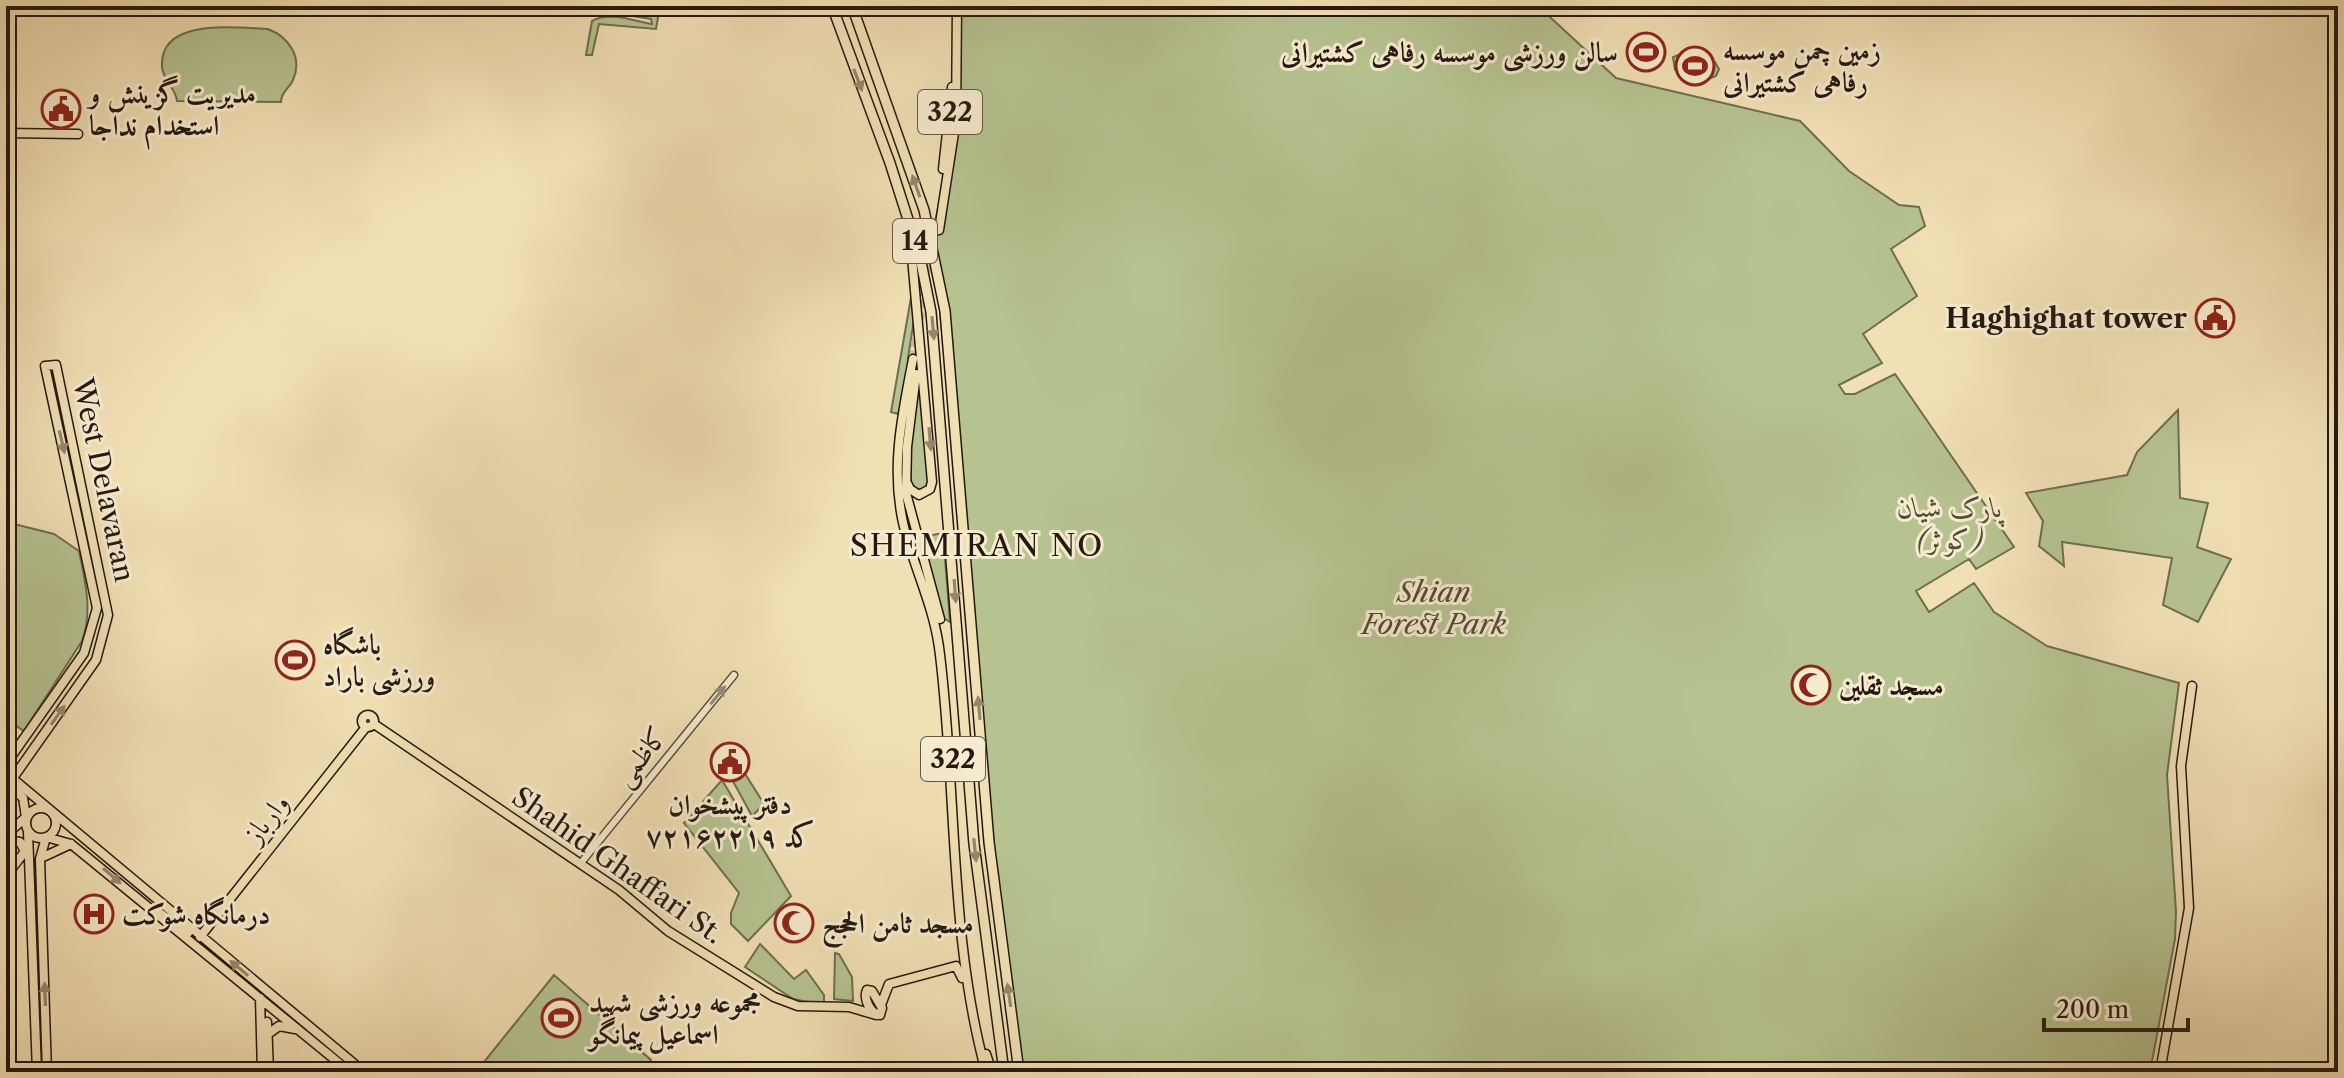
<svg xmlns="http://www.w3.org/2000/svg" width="2344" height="1078" viewBox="0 0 2344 1078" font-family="'Libre Caslon Text',Amiri,serif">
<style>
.green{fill:#b6c391;stroke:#6d6e51;stroke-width:2}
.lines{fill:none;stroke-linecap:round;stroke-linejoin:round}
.major-tunnel{stroke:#c9b894;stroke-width:8;stroke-dasharray:8 4;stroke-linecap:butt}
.minor-casing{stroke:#584b3a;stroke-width:9}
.major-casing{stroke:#241911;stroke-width:11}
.highway-casing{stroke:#241911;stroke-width:12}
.minor{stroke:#f7ebcf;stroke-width:6}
.major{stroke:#f2e0b5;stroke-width:8}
.highway{stroke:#f2e0b5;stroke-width:9}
.oneway{fill:#95866b}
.oneway2{fill:#988c7a}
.labels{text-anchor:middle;stroke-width:6;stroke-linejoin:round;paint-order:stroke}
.shield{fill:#f7ebcf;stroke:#63584a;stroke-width:2}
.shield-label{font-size:26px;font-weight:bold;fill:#241911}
.poi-label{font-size:28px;font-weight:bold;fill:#241911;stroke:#f7ebcf;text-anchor:start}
.street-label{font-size:28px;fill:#241911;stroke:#f7ebcf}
.park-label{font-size:28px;font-style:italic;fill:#504c37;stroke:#f7ebcf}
.neighbourhood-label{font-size:30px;letter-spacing:2px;fill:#241911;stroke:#f7ebcf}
</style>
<rect width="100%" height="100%" fill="#f2e0b5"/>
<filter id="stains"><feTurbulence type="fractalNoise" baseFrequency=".0025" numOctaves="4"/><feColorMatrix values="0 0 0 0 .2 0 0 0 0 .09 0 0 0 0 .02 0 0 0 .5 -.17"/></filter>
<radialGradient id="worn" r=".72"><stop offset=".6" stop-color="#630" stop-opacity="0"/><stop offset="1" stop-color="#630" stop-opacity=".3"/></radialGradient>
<path class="green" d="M 599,6 L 625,6 L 625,9 L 648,14 L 650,6 L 660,6 L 656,29 L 599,24 L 592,55 L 586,55 L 592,21 C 609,11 634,21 652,24 L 651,19 L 602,11 Z
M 953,6 L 1538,6 L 1616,78 L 1800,121 L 1849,171 L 1899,205 L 1919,207 L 1925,226 L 1891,249 L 1917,296 L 1863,334 L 1882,363 L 1839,385 L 1845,394 L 1855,394 L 1895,374 L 2014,547 L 1976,569 L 1969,559 L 1916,591 L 1929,612 L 1974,583 L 1994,612 L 2047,646 L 2179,683 L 2167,775 L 2176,912 L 2175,939 L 2150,1072 L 1017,1072 L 989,844 L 933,234 L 949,149 L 954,94 Z
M 268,29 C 289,37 303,58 293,80 C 289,89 281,92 281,102 L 177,101 C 176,88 163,81 162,67 C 159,17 236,28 268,29 Z
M 1685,52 L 1715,62 L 1719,69 L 1716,76 L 1706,80 L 1675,70 L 1673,57 Z
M 912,292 L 915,313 L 908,358 L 912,359 L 898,414 L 891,412 Z
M 920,360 L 929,486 L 922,492 L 911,487 L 910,443 Z
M 2178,410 L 2180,498 L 2208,503 L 2197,547 L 2231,559 L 2198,622 L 2163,605 L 2172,558 L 2062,542 L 2064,566 L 2039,546 L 2043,521 L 2026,493 L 2127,475 L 2137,452 Z
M 6,522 L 54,534 L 79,551 C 85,582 93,610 82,641 L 24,731 L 6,719 Z
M 943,533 L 950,622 L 942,617 L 922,537 Z
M 739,764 L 764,804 L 752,816 L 729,774 Z
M 722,780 L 791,896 L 748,941 L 731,924 L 731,913 L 739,893 L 684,823 Z
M 760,944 L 794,979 L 806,970 L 824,995 L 824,1005 L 793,999 L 745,967 Z
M 835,953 L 839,954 L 852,977 L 853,1001 L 834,999 Z
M 554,975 L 651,1060 L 642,1072 L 476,1072 Z"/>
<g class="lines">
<path class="major-tunnel" d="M 920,320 L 936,218
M 913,359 L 917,333"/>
<defs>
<path id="minor" d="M 580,864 L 734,675"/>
<path id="major" d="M 6,133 L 78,134
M 943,169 L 952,87
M 939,230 L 956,120 L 957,6
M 913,359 C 902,416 890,469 904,527 C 915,571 935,608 940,655 C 957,794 949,937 986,1072
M 916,374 L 907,447 L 906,493 L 940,619
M 907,483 L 910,489 L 919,495 L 930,489 L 932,482 L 910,235
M362 721a6 6 0 1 1 12 0a6 6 0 1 1-12 0Z
M 374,724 L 619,890 L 668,931 L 774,997 L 798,1006 L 849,1007 L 876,1015
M 6,764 L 84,653 L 97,608 L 45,366 L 56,365 L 108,615 L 96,660 L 13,778
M 6,773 L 364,1072
M 6,782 L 23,798 L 26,817 L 6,835
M26 823a15 15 0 1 1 30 0a15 15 0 1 1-30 0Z
M 28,832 L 37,1072
M 6,840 L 20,842 L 27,855
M 41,858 L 71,844
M 6,876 L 26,850
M 157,911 L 188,933
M 200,937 L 366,727
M 867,990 L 872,991 L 882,1008 L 880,1015 C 870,1014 863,998 867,990 Z
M 260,998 L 262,1072
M 881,1005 L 889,984 L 956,966 L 962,978
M 261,1026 L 267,1022 L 269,1072
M 268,1034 L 279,1026 L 295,1029
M 986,1054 L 992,1072
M 47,1072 L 40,859 L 46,837 L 71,844 L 350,1072
M 2160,1072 L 2189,908 L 2181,766 L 2192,686"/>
<path id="highway" d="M 832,6 L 890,163 L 920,257 L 931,312 L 974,844 L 1004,1072
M 852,6 L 924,210 L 945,311 L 989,842 L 1019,1072"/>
</defs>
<use href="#minor" class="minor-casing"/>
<use href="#major" class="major-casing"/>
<use href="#highway" class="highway-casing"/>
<use href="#minor" class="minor"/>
<use href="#major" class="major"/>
<use href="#highway" class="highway"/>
</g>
<defs><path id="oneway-solid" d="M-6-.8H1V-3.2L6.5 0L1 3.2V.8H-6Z" transform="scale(2)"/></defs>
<g class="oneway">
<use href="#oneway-solid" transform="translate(858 80) rotate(69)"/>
<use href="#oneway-solid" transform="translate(916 186) rotate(-109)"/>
<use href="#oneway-solid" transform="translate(933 328) rotate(85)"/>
<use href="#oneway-solid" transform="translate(930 439) rotate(85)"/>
<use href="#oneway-solid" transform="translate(62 442) rotate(77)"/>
<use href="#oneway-solid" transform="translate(955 591) rotate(86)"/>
<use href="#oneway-solid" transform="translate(979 708) rotate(-95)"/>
<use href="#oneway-solid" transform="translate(58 715) rotate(-54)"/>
<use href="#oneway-solid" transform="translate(975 850) rotate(84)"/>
<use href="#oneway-solid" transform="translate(112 876) rotate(41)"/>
<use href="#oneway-solid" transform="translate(239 968) rotate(-140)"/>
<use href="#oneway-solid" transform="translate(45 994) rotate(-92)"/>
<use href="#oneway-solid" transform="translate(1009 995) rotate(-98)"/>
</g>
<use class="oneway2" href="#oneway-solid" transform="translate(718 695) rotate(-51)"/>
<defs>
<symbol id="stadium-ring" viewBox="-11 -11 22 22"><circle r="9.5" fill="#f7ebcf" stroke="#8f2418" stroke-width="1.5"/><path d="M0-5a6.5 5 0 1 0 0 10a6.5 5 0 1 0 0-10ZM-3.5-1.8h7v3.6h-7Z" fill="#8f2418"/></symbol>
<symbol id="civic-ring" viewBox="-11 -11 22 22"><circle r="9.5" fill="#f7ebcf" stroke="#8f2418" stroke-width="1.5"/><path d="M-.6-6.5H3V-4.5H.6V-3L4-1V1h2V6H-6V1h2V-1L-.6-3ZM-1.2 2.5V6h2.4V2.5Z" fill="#8f2418"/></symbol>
<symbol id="mosque-ring" viewBox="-11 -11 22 22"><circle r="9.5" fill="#f7ebcf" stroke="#8f2418" stroke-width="1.5"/><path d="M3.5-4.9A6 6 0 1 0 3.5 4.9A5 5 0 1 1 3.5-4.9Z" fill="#8f2418"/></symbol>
<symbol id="hospital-ring" viewBox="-11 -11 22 22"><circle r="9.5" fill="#f7ebcf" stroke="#8f2418" stroke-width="1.5"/><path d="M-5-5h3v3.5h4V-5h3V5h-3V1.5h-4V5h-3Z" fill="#8f2418"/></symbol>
</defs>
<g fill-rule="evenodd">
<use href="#stadium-ring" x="1624" y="30" width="44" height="44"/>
<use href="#stadium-ring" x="1673" y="44" width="44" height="44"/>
<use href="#civic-ring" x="39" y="87" width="44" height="44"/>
<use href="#civic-ring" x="2193" y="296" width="44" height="44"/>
<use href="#stadium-ring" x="273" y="638" width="44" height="44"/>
<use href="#mosque-ring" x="1789" y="663" width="44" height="44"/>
<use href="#civic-ring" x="708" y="740" width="44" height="44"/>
<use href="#hospital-ring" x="72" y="892" width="44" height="44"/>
<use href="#mosque-ring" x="772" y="901" width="44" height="44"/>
<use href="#stadium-ring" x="539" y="996" width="44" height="44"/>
</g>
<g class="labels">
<g class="shield">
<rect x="918" y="90" width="64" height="44" rx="6"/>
<rect x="893" y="219" width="44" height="44" rx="6"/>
<rect x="921" y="737" width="64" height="44" rx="6"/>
</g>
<g class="shield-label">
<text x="950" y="121">322</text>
<text x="915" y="250">14</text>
<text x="953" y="768">322</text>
</g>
<g class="poi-label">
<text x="1723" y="60">زمین چمن موسسه<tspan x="1723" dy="32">رفاهی کشتیرانی</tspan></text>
<text x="1618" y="62" text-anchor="end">سالن ورزشی موسسه رفاهی کشتیرانی</text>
<text x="89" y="103">مدیریت گزینش و<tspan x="89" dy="32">استخدام نداجا</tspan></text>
<text x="2187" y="328" text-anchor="end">Haghighat tower</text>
<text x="323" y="654">باشگاه<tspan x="323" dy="32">ورزشی باراد</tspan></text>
<text x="1839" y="695">مسجد ثقلین</text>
<text x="730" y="814" text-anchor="middle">دفتر پیشخوان<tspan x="730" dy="32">کد ۷۲۱۶۲۲۱۹</tspan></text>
<text x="122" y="924">درمانگاه شوکت</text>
<text x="822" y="933">مسجد ثامن الحجج</text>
<text x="589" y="1012">مجموعه ورزشی شهید<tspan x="589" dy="32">اسماعیل پیمانگو</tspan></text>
</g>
<g class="street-label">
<text transform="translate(104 480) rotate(78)" y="10">West Delavaran</text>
<text transform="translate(640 756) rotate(-51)" y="10">کاظمی</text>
<text transform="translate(266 818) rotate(-52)" y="10">وارباز</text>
<text transform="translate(618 865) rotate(35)" y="10">Shahid Ghaffari St.</text>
</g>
<g class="park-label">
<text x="1950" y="517">پارک شیان<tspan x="1950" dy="32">(کوثر)</tspan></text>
<text x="1434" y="602">Shian<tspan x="1434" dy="32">Forest Park</tspan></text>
</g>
<g class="neighbourhood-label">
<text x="977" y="556">SHEMIRAN NO</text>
</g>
</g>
<rect width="2344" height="1078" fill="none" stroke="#f2e0b5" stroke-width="32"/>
<rect x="8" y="8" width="2328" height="1062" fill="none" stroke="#241911" stroke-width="4"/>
<rect x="16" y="16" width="2312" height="1046" fill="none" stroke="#241911" stroke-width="2"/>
<path d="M2044 1018v12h144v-12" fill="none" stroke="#241911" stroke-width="4"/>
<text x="2056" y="1018" font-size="24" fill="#241911" stroke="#f7ebcf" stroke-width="6" paint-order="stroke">200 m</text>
<rect width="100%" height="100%" filter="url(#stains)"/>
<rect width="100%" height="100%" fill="url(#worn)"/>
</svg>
